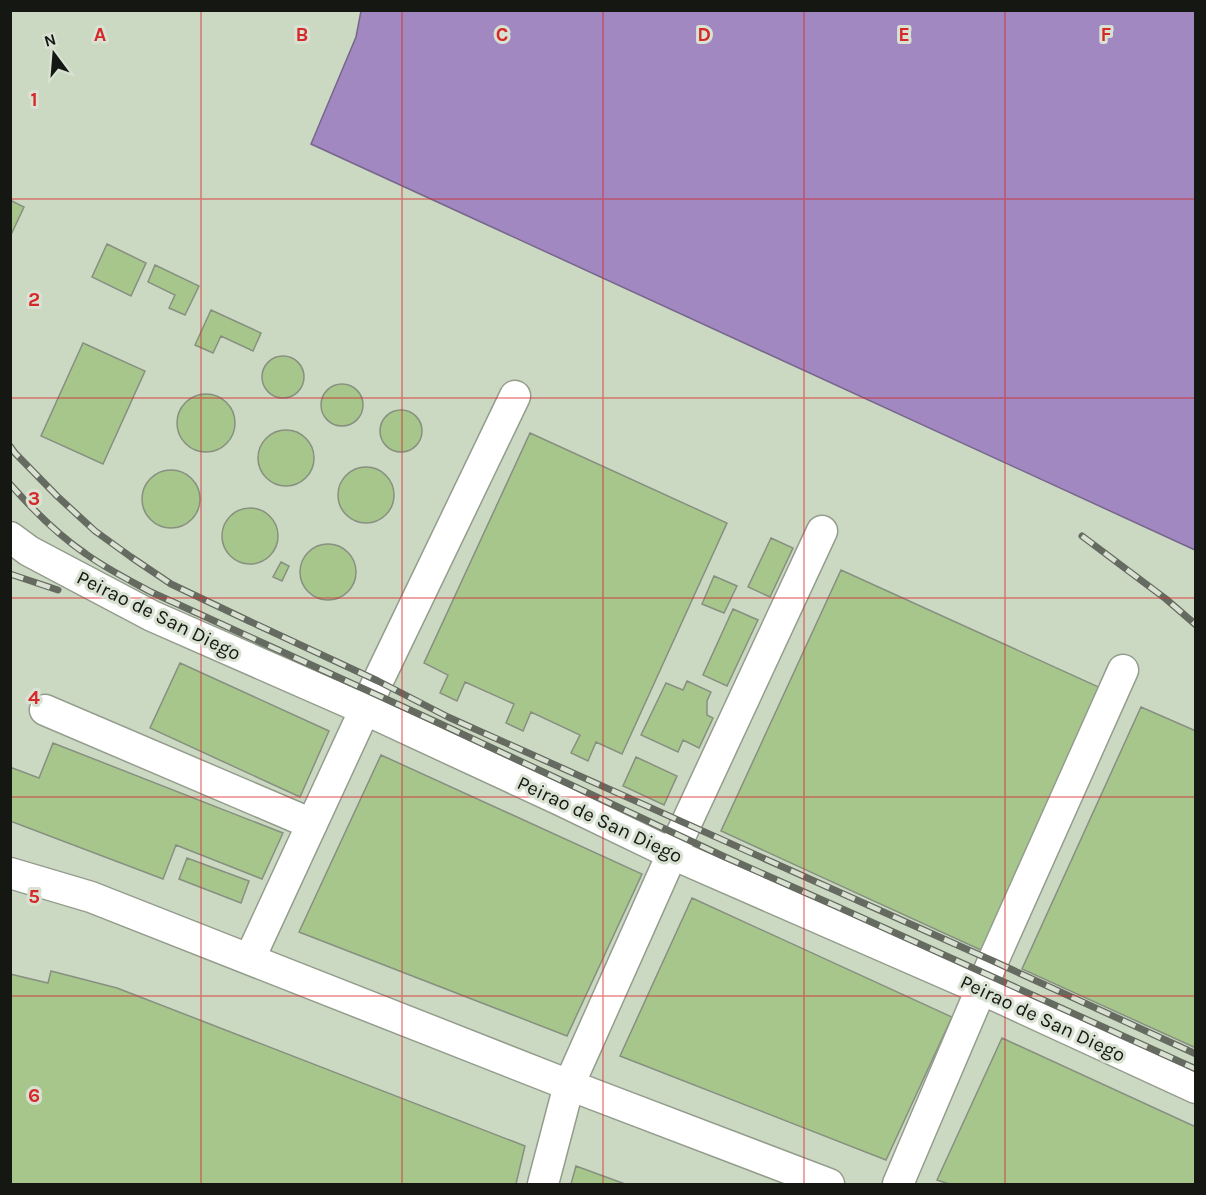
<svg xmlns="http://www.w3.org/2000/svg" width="1206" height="1195" viewBox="0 0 1206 1195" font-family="Karla,sans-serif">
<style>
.built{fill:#ccd9c2}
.water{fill:#a188c1;stroke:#77668c;stroke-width:1.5}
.building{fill:#a6c68b;stroke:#879081;stroke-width:1.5}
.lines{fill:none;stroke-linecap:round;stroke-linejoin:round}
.minor-casing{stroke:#949d8d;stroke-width:33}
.minor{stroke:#fff;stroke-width:30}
.rail-casing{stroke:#666b61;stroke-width:7}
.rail{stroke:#d9e2d2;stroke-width:4.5;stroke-dasharray:14;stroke-linecap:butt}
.grid{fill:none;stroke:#d62828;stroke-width:1.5;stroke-opacity:0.55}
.labels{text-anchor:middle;stroke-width:6;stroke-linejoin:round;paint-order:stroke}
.street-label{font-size:20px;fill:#151812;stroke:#d9e2d2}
.grid-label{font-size:20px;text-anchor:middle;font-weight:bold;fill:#d62828;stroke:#d9e2d2;stroke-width:6;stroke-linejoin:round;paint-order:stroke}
</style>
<rect width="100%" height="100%" fill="#d9e2d2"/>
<path class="built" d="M 10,11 L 361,11 L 356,37 L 312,144 L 1195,550 L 1195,1184 L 11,1184 Z"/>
<path class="water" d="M 361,11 L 1195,11 L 1195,550 L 311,144 L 356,37 Z"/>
<path class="building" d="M 10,200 L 24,207 L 10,237 Z
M 107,244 L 146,263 L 131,296 L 92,277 Z
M 155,265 L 199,286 L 185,315 L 169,308 L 175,295 L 148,282 Z
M 211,310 L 261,333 L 253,351 L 221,336 L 213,353 L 195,345 Z
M 83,343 L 145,371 L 103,464 L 41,436 Z
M262 377a21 21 0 1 1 42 0a21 21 0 1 1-42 0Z
M321 405a21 21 0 1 1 42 0a21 21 0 1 1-42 0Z
M177 423a29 29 0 1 1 58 0a29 29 0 1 1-58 0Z
M380 431a21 21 0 1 1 42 0a21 21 0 1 1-42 0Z
M258 458a28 28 0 1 1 56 0a28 28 0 1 1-56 0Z
M 530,433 L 727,523 L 622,754 L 596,742 L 588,761 L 571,753 L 580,735 L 531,712 L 523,731 L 506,723 L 514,704 L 465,682 L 457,701 L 440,693 L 448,675 L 424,663 Z
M338 495a28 28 0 1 1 56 0a28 28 0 1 1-56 0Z
M142 499a29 29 0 1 1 58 0a29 29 0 1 1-58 0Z
M222 536a28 28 0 1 1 56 0a28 28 0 1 1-56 0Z
M 771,538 L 793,548 L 770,597 L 748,587 Z
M300 572a28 28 0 1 1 56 0a28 28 0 1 1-56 0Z
M 281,562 L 289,566 L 282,581 L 273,577 Z
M 841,570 L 1103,689 L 983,951 L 721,831 Z
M 714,576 L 737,586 L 724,613 L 702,604 Z
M 733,609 L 758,620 L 727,686 L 703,675 Z
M 180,663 L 329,731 L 300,797 L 150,728 Z
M 687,681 L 711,692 L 707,701 L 707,715 L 713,718 L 699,748 L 683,740 L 678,752 L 641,735 L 666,683 L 683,690 Z
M 1141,707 L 1196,731 L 1196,1048 L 1022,969 Z
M 53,743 L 283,833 L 262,879 L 176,845 L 163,879 L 10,821 L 10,767 L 39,778 Z
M 381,755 L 642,874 L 567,1036 L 299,932 Z
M 636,757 L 677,776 L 664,805 L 623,786 Z
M 187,858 L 249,881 L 241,903 L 179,879 Z
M 692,898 L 952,1017 L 886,1160 L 620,1056 Z
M 51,971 L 117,988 L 525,1146 L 516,1184 L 10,1184 L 10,974 L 48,983 Z
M 1002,1038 L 1196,1127 L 1196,1184 L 949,1184 L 937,1180 Z
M 576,1166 L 625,1184 L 571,1184 Z"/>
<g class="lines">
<defs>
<path id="minor" d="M 10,537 L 29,551 L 152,616 L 366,710 L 560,800 L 672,854 L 981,989 L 1196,1088
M 45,710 L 312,824
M 10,873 L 91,897 L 569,1085 L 829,1184
M 250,958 L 378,681 L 515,396
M 543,1184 L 569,1085 L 672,854 L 822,531
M 898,1184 L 993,961 L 1123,670"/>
</defs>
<use href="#minor" class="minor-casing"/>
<use href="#minor" class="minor"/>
<defs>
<path id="rail" d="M 10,446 L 15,453 L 57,496 L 95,531 L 131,557 L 171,584 L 249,621 L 378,681 L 448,717 L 993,961 L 1196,1054
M 10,484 C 33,510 58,535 86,554 C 107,569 129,580 151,592 L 443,725 L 725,857 L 838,907 L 1196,1069
M 1082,536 L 1166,599 L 1196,625
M 10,574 L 58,590"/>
</defs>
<use href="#rail" class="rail-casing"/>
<use href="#rail" class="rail"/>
</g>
<path class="grid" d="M 201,10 L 201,1184M 402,10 L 402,1184M 603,10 L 603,1184M 804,10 L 804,1184M 1005,10 L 1005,1184M 10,199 L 1196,199M 10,398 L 1196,398M 10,598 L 1196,598M 10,797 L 1196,797M 10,996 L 1196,996"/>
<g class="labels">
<g class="street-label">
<text transform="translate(159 615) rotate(26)" y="7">Peirao de San Diego</text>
<text transform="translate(600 819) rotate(25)" y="7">Peirao de San Diego</text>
<text transform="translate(1043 1018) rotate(25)" y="7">Peirao de San Diego</text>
</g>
</g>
<g class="grid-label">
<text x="100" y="41">A</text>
<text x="302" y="41">B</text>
<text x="502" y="41">C</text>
<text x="704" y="41">D</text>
<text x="904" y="41">E</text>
<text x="1106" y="41">F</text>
<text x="34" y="106">1</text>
<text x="34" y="306">2</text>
<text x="34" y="505">3</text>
<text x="34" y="704">4</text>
<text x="34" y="903">5</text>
<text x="34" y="1102">6</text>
</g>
<rect width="1206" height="1195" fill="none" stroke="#151812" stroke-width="24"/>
<g transform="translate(54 54) rotate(344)" stroke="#d9e2d2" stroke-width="4.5" paint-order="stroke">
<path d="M0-4.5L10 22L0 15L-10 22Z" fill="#151812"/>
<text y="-9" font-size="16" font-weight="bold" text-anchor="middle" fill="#151812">N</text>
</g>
</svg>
